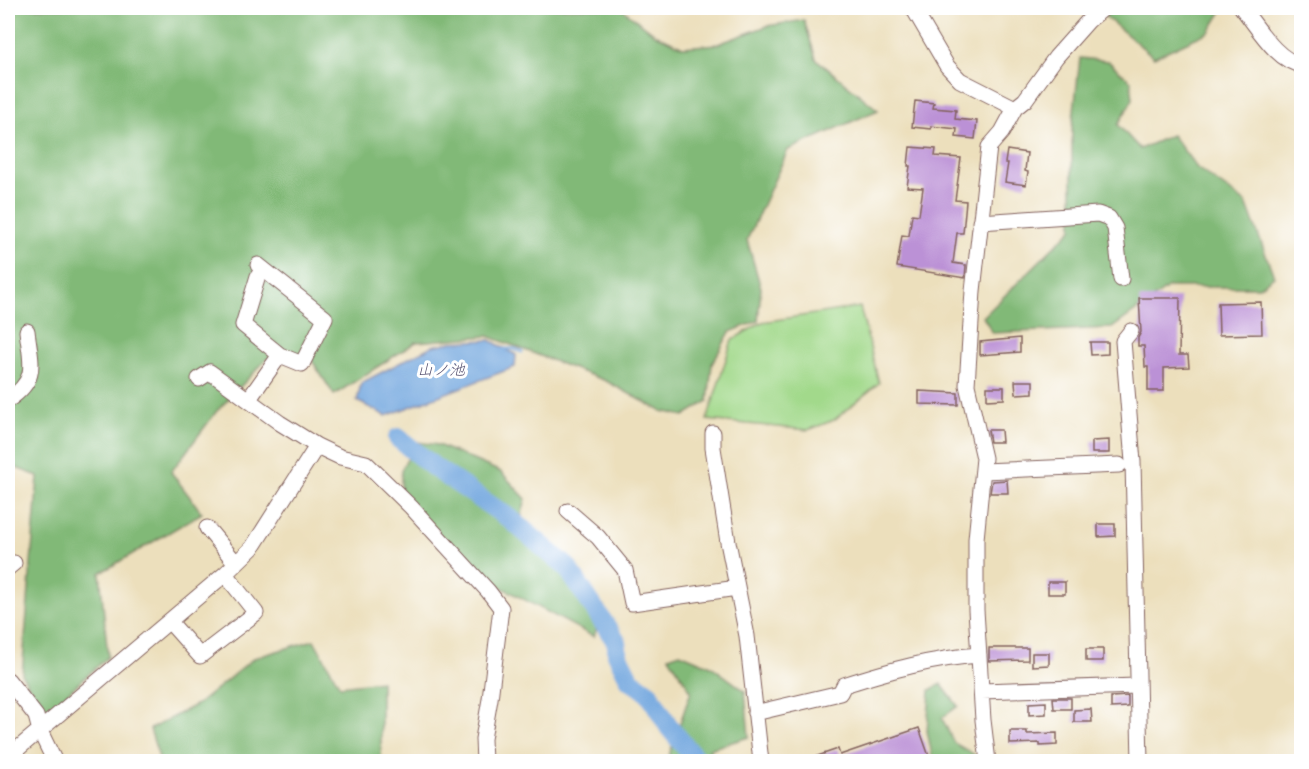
<svg xmlns="http://www.w3.org/2000/svg" width="1309" height="769" viewBox="0 0 1309 769" font-family="Kalam,'Klee One',sans-serif">
<style>
.green{fill:#a2d98b;stroke:#767c5b;stroke-width:1.5}
.forest{fill:#81b977;stroke:#666c51;stroke-width:1.5}
.water{fill:#71a6de;stroke:#5e6284;stroke-width:1.5}
.lines{fill:none;stroke-linecap:round;stroke-linejoin:round}
.stream{stroke:#71a6de;stroke-width:3}
.river{stroke:#71a6de;stroke-width:20}
.building{fill:#bb91d6}
.minor-casing{stroke:#83625e;stroke-width:17}
.minor{stroke:#fff;stroke-width:15}
.labels{text-anchor:middle;stroke-width:6;stroke-linejoin:round;paint-order:stroke}
.water-label{font-size:16px;font-style:italic;fill:#5a5573;stroke:#fff}
</style>
<rect width="100%" height="100%" fill="#fff"/>
<filter id="ink" filterUnits="userSpaceOnUse"><feTurbulence type="fractalNoise" baseFrequency=".0167" numOctaves="2"/><feDisplacementMap in="SourceGraphic" scale="12" xChannelSelector="R" yChannelSelector="G"/><feConvolveMatrix kernelMatrix="1 2 1 2 8 2 1 2 1" color-interpolation-filters="sRGB"/></filter>
<filter id="wash" filterUnits="userSpaceOnUse"><feTurbulence type="fractalNoise" baseFrequency=".008" numOctaves="4" result="noise"/><feDisplacementMap in="SourceGraphic" scale="24" xChannelSelector="R" yChannelSelector="G"/><feGaussianBlur stdDeviation="1.35" result="paint"/><feColorMatrix in="noise" values="0 0 0 0 0 0 0 0 0 0 0 0 0 0 0 0 0 1.4 0 .05"/><feComposite in="paint" operator="in"/></filter>
<g filter="url(#wash)">
<rect width="100%" height="100%" fill="#ecdfbc"/>
<path class="green" d="M 860,307 L 879,383 L 834,420 L 808,430 L 707,420 L 732,340 L 762,322 Z"/>
<path class="forest" d="M 8,8 L 621,8 L 655,34 L 683,47 L 718,44 L 767,26 L 804,20 L 816,59 L 878,110 L 788,150 L 747,240 L 761,288 L 758,321 L 730,332 L 712,364 L 708,401 L 684,416 L 661,411 L 606,381 L 488,336 L 416,342 L 334,395 L 311,359 L 267,359 L 216,412 L 171,472 L 202,513 L 100,573 L 108,657 L 45,713 L 22,675 L 38,476 L 8,465 Z
M 1095,8 L 1224,8 L 1209,32 L 1154,57 Z
M 1080,58 L 1108,61 L 1131,81 L 1133,99 L 1118,125 L 1140,149 L 1172,135 L 1197,168 L 1246,203 L 1274,276 L 1259,287 L 1169,287 L 1112,328 L 993,333 L 983,317 L 1072,229 L 1072,128 Z
M 417,442 L 438,445 L 501,472 L 526,499 L 518,529 L 604,606 L 594,637 L 484,578 L 401,505 L 401,470 Z
M 314,640 L 340,686 L 381,681 L 381,757 L 387,761 L 160,761 L 150,729 L 199,703 L 254,658 Z
M 680,653 L 711,666 L 745,691 L 749,737 L 709,749 L 717,761 L 667,761 L 691,691 L 669,657 Z
M 941,684 L 958,706 L 942,718 L 954,743 L 980,758 L 980,761 L 933,761 L 927,731 L 930,690 Z"/>
<path class="water" d="M 490,340 L 516,355 L 515,367 L 386,416 L 357,401 L 361,383 L 432,346 L 452,342 Z"/>
<g class="lines">
<path class="stream" d="M 504,349 L 514,349 L 522,352"/>
<path class="river" d="M 398,438 L 435,468 L 509,518 L 567,567 L 617,643 L 617,654 L 630,680 L 649,693 L 669,727 L 698,762"/>
</g>
<g id="blocks">
<path class="building" d="M 915,101 L 934,103 L 933,108 L 956,110 L 955,119 L 977,121 L 975,139 L 956,137 L 957,129 L 931,126 L 931,129 L 912,127 Z
M 910,147 L 936,149 L 935,156 L 961,158 L 955,200 L 966,201 L 963,233 L 957,233 L 953,263 L 966,265 L 965,278 L 897,267 L 902,235 L 909,236 L 912,214 L 919,215 L 923,188 L 907,187 L 910,166 L 908,166 Z
M 1007,150 L 1027,153 L 1025,171 L 1028,172 L 1026,185 L 1005,182 L 1008,163 L 1005,163 Z
M 1139,298 L 1180,298 L 1179,355 L 1188,355 L 1189,367 L 1164,368 L 1164,391 L 1148,391 L 1148,367 L 1145,367 L 1144,346 L 1138,346 L 1138,338 L 1141,332 Z
M 1261,302 L 1262,334 L 1219,335 L 1218,303 Z
M 1020,338 L 1020,352 L 980,355 L 980,342 Z
M 1090,342 L 1108,342 L 1108,354 L 1091,355 Z
M 1015,381 L 1033,381 L 1033,393 L 1016,394 Z
M 987,387 L 1004,387 L 1004,399 L 987,400 Z
M 919,391 L 958,393 L 958,405 L 919,404 Z
M 988,430 L 1001,430 L 1002,442 L 990,442 Z
M 1109,440 L 1109,453 L 1092,453 L 1092,441 Z
M 1007,480 L 1008,493 L 990,493 L 992,481 Z
M 1098,524 L 1115,524 L 1115,536 L 1098,537 Z
M 1048,582 L 1065,582 L 1065,594 L 1048,594 Z
M 989,648 L 1028,648 L 1028,660 L 989,661 Z
M 1086,649 L 1103,649 L 1103,661 L 1086,661 Z
M 1032,653 L 1049,653 L 1049,665 L 1032,666 Z
M 1128,696 L 1128,707 L 1111,708 L 1111,697 Z
M 1053,698 L 1071,698 L 1071,709 L 1054,709 Z
M 1046,702 L 1046,714 L 1029,715 L 1029,703 Z
M 1091,709 L 1092,722 L 1074,722 L 1074,710 Z
M 919,728 L 930,759 L 922,762 L 807,762 L 806,760 L 838,749 L 840,755 Z
M 1010,731 L 1027,731 L 1027,734 L 1057,733 L 1057,745 L 1040,746 L 1040,743 L 1010,744 Z"/>
</g>
</g>
<g filter="url(#ink)">
<use href="#blocks" fill-opacity="0" stroke="#83625e" stroke-width="1.5"/>
<g class="lines">
<defs>
<path id="minor" d="M 913,8 L 947,66 L 960,80 L 1015,108
M 1242,8 C 1257,26 1277,62 1302,65
M 980,222 L 1098,214 L 1109,218 L 1115,228 L 1121,279
M 258,265 L 325,318 L 302,364 L 280,355
M 1131,331 L 1123,341 L 1133,462 L 1140,762
M 199,379 L 210,372 L 280,423 L 317,446 L 340,457 L 366,463 L 411,507 L 488,591 L 501,608 L 490,699 L 483,739 L 484,762
M 249,399 L 280,355 L 243,325 L 258,276 L 265,271
M 8,400 C 39,379 31,364 27,331
M 713,433 L 713,448 L 728,542 L 747,636 L 761,762
M 983,471 L 1119,465
M 568,511 L 598,537 L 625,570 L 632,603 L 737,588
M 207,528 L 235,562
M 8,568 L 14,563
M 169,621 L 200,656 L 256,613 L 225,574
M 8,680 L 36,716 L 40,731 L 55,762
M 982,691 L 1137,686
M 755,713 L 840,693 L 844,685 C 888,671 933,658 979,655
M 8,757 L 225,574 L 252,548 L 317,446
M 988,762 L 983,720 L 976,610 L 976,539 L 984,458 L 967,385 L 973,291 L 989,147 L 1002,132 L 1015,108 L 1025,100 L 1056,57 L 1088,21 L 1104,8"/>
</defs>
<use href="#minor" class="minor-casing"/>
<use href="#minor" class="minor"/>
</g>
</g>
<g class="labels">
<g class="water-label">
<text x="441" y="375">山ノ池</text>
</g>
</g>
<rect width="1309" height="769" fill="none" stroke="#fff" stroke-width="30"/>
</svg>
